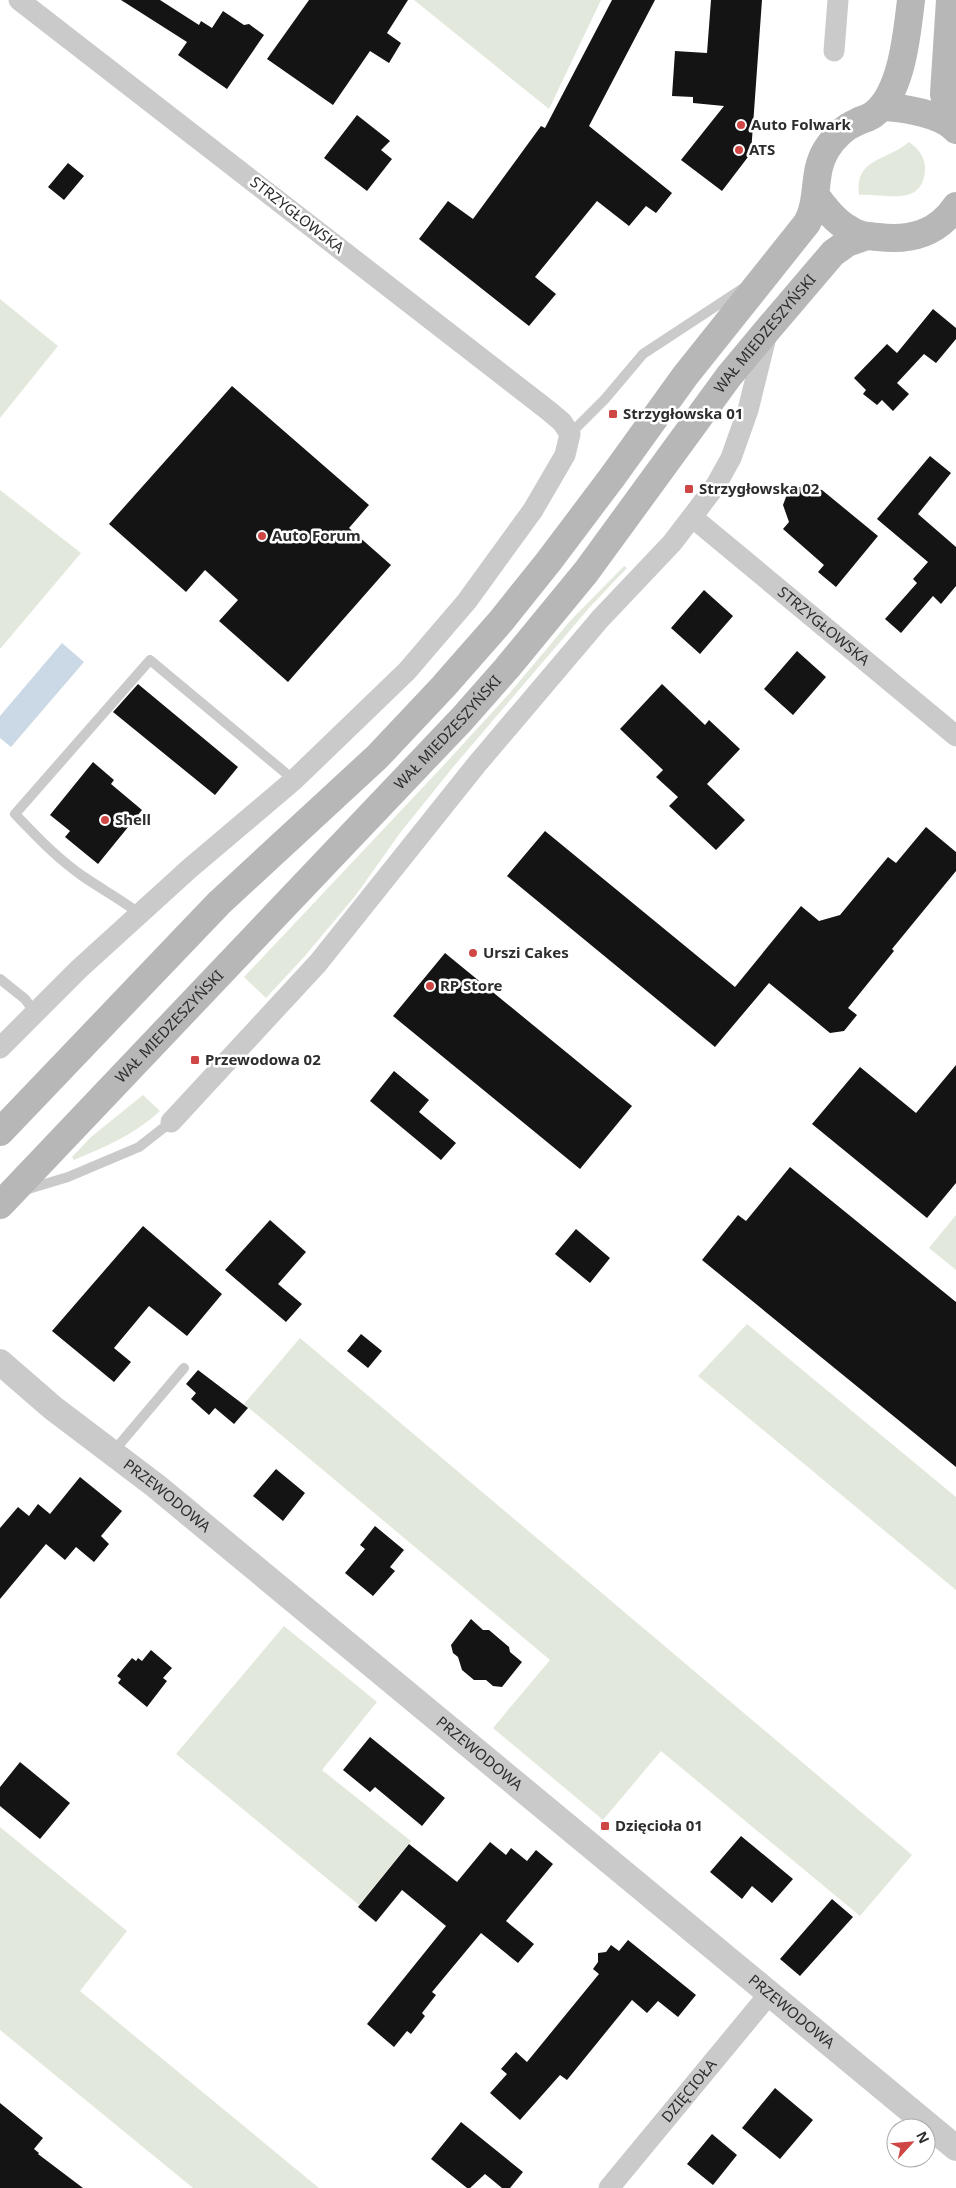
<svg xmlns="http://www.w3.org/2000/svg" width="956" height="2188" viewBox="0 0 956 2188" font-family="'Noto Sans',sans-serif">
<style>
.green{fill:#e2e9dc}
.water{fill:#cbd9e6}
.building{fill:#141414}
.lines{fill:none;stroke-linecap:round;stroke-linejoin:round}
.service{stroke:#cacaca;stroke-width:10}
.minor{stroke:#cacaca;stroke-width:21}
.tertiary{stroke:#cacaca;stroke-width:26}
.secondary{stroke:#b7b7b7;stroke-width:28}
.poi-dot{fill:#ce4745;stroke:#fff;stroke-width:2}
.labels{text-anchor:middle;stroke-width:5;stroke-linejoin:round;paint-order:stroke}
.poi-label{font-size:15px;font-weight:bold;fill:#2d2d2d;stroke:#fff;text-anchor:start}
.street-label{font-size:15px;fill:#2d2d2d;stroke:#fff}
</style>
<rect width="100%" height="100%" fill="#fff"/>
<path class="green" d="M 414,0 L 601,0 L 549,109 Z
M 909,142 C 919,149 926,158 925,171 C 922,208 883,193 859,195 C 854,158 887,161 909,142 Z
M 0,299 L 58,346 L 0,418 Z
M 0,490 L 81,553 L 0,649 Z
M 624,566 L 627,568 L 590,607 L 454,766 L 400,833 L 356,895 L 304,957 L 266,998 L 244,977 L 442,767 L 508,695 L 570,621 Z
M 143,1095 L 160,1111 C 135,1134 106,1147 74,1160 L 72,1157 L 91,1137 Z
M 956,1215 L 956,1270 L 929,1248 Z
M 747,1324 L 956,1497 L 956,1590 L 698,1376 Z
M 300,1338 L 912,1855 L 860,1916 L 661,1751 L 603,1820 L 493,1728 L 550,1660 L 244,1404 Z
M 284,1626 L 377,1702 L 322,1770 L 411,1841 L 359,1905 L 176,1754 Z
M 0,1827 L 127,1931 L 80,1991 L 319,2188 L 193,2188 L 0,2030 Z"/>
<path class="water" d="M 62,643 L 84,662 L 11,747 L 0,738 L 0,716 Z"/>
<path class="building" d="M 121,0 L 160,0 L 199,25 L 201,21 L 212,28 L 223,11 L 244,25 L 249,24 L 264,35 L 227,89 L 178,55 L 187,42 Z
M 309,0 L 408,0 L 387,33 L 401,43 L 389,63 L 370,51 L 333,105 L 267,59 Z
M 612,0 L 655,0 L 589,126 L 672,193 L 656,213 L 646,206 L 629,226 L 597,201 L 535,277 L 556,294 L 529,326 L 419,239 L 448,201 L 473,219 L 541,126 L 545,128 Z
M 711,0 L 762,0 L 751,153 L 722,191 L 681,160 L 724,106 L 693,103 L 693,97 L 672,96 L 675,51 L 707,53 Z
M 357,115 L 390,141 L 381,150 L 392,159 L 367,191 L 324,158 Z
M 68,163 L 84,176 L 64,200 L 48,187 Z
M 933,309 L 956,328 L 956,339 L 936,363 L 924,354 L 897,383 L 909,394 L 893,411 L 882,400 L 877,405 L 863,394 L 866,390 L 854,378 L 887,344 L 897,353 Z
M 232,386 L 369,505 L 349,528 L 391,565 L 288,682 L 219,621 L 238,600 L 205,570 L 186,592 L 109,524 Z
M 930,456 L 951,473 L 918,514 L 956,547 L 956,586 L 941,604 L 933,596 L 901,633 L 885,619 L 917,583 L 913,579 L 928,562 L 877,519 Z
M 799,487 L 822,490 L 878,536 L 836,587 L 818,572 L 824,565 L 783,529 L 789,522 L 783,505 L 786,497 L 791,491 Z
M 704,590 L 733,616 L 700,654 L 671,628 Z
M 797,651 L 826,677 L 793,715 L 764,689 Z
M 138,684 L 238,767 L 215,795 L 113,712 Z
M 662,684 L 705,725 L 709,720 L 740,749 L 707,784 L 745,820 L 716,850 L 669,806 L 678,797 L 656,777 L 663,770 L 620,729 Z
M 93,762 L 114,780 L 111,784 L 142,810 L 98,864 L 65,837 L 70,831 L 50,815 Z
M 926,827 L 956,852 L 956,871 L 892,949 L 894,951 L 848,1008 L 857,1015 L 844,1031 L 830,1033 L 769,983 L 715,1047 L 507,876 L 545,831 L 735,987 L 801,906 L 819,921 L 840,915 L 888,857 L 896,863 Z
M 445,953 L 632,1106 L 580,1169 L 393,1016 Z
M 956,1065 L 956,1183 L 927,1218 L 812,1124 L 860,1067 L 916,1113 Z
M 394,1071 L 429,1100 L 419,1112 L 456,1143 L 441,1160 L 370,1101 Z
M 790,1167 L 956,1302 L 956,1467 L 702,1260 L 738,1215 L 746,1221 Z
M 270,1220 L 306,1252 L 278,1284 L 302,1304 L 286,1322 L 225,1270 Z
M 143,1226 L 222,1294 L 187,1336 L 149,1306 L 114,1348 L 131,1362 L 114,1382 L 52,1331 Z
M 576,1229 L 610,1258 L 590,1283 L 555,1254 Z
M 361,1334 L 382,1351 L 368,1368 L 347,1351 Z
M 198,1370 L 248,1408 L 234,1424 L 215,1408 L 209,1415 L 191,1399 L 196,1393 L 186,1384 Z
M 276,1469 L 305,1493 L 283,1521 L 253,1496 Z
M 80,1477 L 122,1511 L 101,1536 L 109,1544 L 94,1562 L 76,1547 L 65,1560 L 46,1544 L 0,1599 L 0,1528 L 18,1507 L 29,1516 L 38,1504 L 50,1514 Z
M 375,1526 L 404,1550 L 390,1567 L 395,1571 L 373,1596 L 345,1573 L 365,1549 L 360,1545 Z
M 471,1619 L 483,1630 L 489,1630 L 509,1647 L 510,1652 L 522,1662 L 502,1687 L 493,1686 L 486,1680 L 474,1680 L 462,1670 L 458,1657 L 453,1653 L 451,1645 Z
M 151,1650 L 172,1668 L 163,1678 L 167,1681 L 147,1707 L 118,1683 L 121,1679 L 117,1676 L 132,1658 L 136,1661 L 138,1658 L 142,1661 Z
M 370,1737 L 445,1798 L 422,1826 L 375,1787 L 370,1792 L 343,1770 Z
M 20,1762 L 70,1803 L 40,1839 L 0,1806 L 0,1787 Z
M 741,1836 L 793,1879 L 772,1903 L 752,1886 L 742,1899 L 710,1872 Z
M 490,1842 L 506,1855 L 511,1848 L 527,1861 L 536,1850 L 553,1864 L 506,1921 L 534,1944 L 518,1963 L 481,1933 L 432,1992 L 436,1995 L 422,2013 L 425,2016 L 411,2034 L 407,2031 L 394,2047 L 367,2024 L 446,1926 L 402,1890 L 376,1922 L 358,1907 L 409,1844 L 457,1882 Z
M 832,1899 L 853,1917 L 800,1976 L 780,1959 Z
M 628,1940 L 696,1995 L 678,2017 L 658,2001 L 647,2013 L 632,2000 L 567,2080 L 560,2075 L 520,2120 L 490,2093 L 507,2074 L 501,2069 L 516,2052 L 527,2062 L 599,1974 L 593,1969 L 598,1962 L 598,1953 L 606,1952 L 611,1945 L 619,1951 Z
M 775,2088 L 813,2120 L 780,2159 L 742,2128 Z
M 0,2103 L 43,2138 L 34,2149 L 39,2153 L 38,2154 L 83,2188 L 0,2188 Z
M 461,2122 L 523,2172 L 510,2188 L 502,2188 L 485,2174 L 470,2188 L 467,2188 L 431,2159 Z
M 712,2134 L 737,2155 L 713,2185 L 687,2164 Z"/>
<g class="lines">
<path class="service" d="M 570,434 L 605,399 L 643,354 L 742,289
M 140,914 C 122,900 103,890 84,877 C 58,859 37,837 15,814 L 150,660 L 294,780
M 0,979 L 25,999 L 35,1013
M 25,1190 L 68,1177 L 139,1147 L 171,1122
M 113,1452 L 184,1368"/>
<g class="minor">
<path d="M 834,51 L 838,0"/>
<path id="s1" d="M 692,517 L 956,736"/>
<path d="M 0,1048 L 79,969 L 189,869 L 294,780 L 407,671 L 467,601 L 533,510 L 565,455 L 570,434 L 562,422 L 549,411 L 19,0"/>
<path d="M 171,1122 L 318,963 L 477,764 L 600,619 L 672,543 L 692,517 L 716,485 L 731,458 L 748,410 L 767,333"/>
<path id="s2" d="M 609,2188 L 770,1993"/>
</g>
<path class="tertiary" id="s3" d="M 0,1362 L 53,1408 L 156,1486 L 956,2148"/>
<g class="secondary">
<path d="M 950,0 L 944,94 L 951,124"/>
<path d="M 884,107 C 904,108 943,114 956,130"/>
<path d="M 816,196 C 825,208 835,221 849,229 C 859,236 867,236 878,237 C 910,241 937,234 956,206"/>
<path d="M 0,1132 L 219,903 L 377,757 L 443,687 L 501,621 L 549,561 L 613,476 L 685,376 L 807,223 C 820,199 812,173 826,150 C 834,137 843,128 857,122 C 863,119 869,118 874,114 C 902,93 907,33 911,0"/>
<path id="s4" d="M 0,1205 L 462,719 L 507,668 L 586,572 L 729,376 L 769,328 L 833,253 L 847,243 L 864,237"/>
</g>
</g>
<g class="poi-dot">
<circle cx="741" cy="125" r="5"/>
<circle cx="739" cy="150" r="5"/>
<rect x="608" y="409" width="10" height="10" rx="2.5"/>
<rect x="684" y="484" width="10" height="10" rx="2.5"/>
<circle cx="262" cy="536" r="5"/>
<circle cx="105" cy="820" r="5"/>
<circle cx="473" cy="953" r="5"/>
<circle cx="430" cy="986" r="5"/>
<rect x="190" y="1055" width="10" height="10" rx="2.5"/>
<rect x="600" y="1821" width="10" height="10" rx="2.5"/>
</g>
<g class="labels">
<g class="poi-label">
<text x="751" y="130">Auto Folwark</text>
<text x="749" y="155">ATS</text>
<text x="623" y="419">Strzygłowska 01</text>
<text x="699" y="494">Strzygłowska 02</text>
<text x="272" y="541">Auto Forum</text>
<text x="115" y="825">Shell</text>
<text x="483" y="958">Urszi Cakes</text>
<text x="440" y="991">RP Store</text>
<text x="205" y="1065">Przewodowa 02</text>
<text x="615" y="1831">Dzięcioła 01</text>
</g>
<g class="street-label">
<text transform="translate(297 215) rotate(38)" y="5">STRZYGŁOWSKA</text>
<text dy="5" stroke="none"><textPath href="#s4" startOffset="1161">WAŁ MIEDZESZYŃSKI</textPath></text>
<text dy="5" stroke="none"><textPath href="#s1" startOffset="171">STRZYGŁOWSKA</textPath></text>
<text dy="5" stroke="none"><textPath href="#s4" startOffset="651">WAŁ MIEDZESZYŃSKI</textPath></text>
<text dy="5" stroke="none"><textPath href="#s4" startOffset="246">WAŁ MIEDZESZYŃSKI</textPath></text>
<text dy="5" stroke="none"><textPath href="#s3" startOffset="214">PRZEWODOWA</textPath></text>
<text dy="5" stroke="none"><textPath href="#s3" startOffset="619">PRZEWODOWA</textPath></text>
<text dy="5" stroke="none"><textPath href="#s3" startOffset="1024">PRZEWODOWA</textPath></text>
<text dy="5" stroke="none"><textPath href="#s2" startOffset="126">DZIĘCIOŁA</textPath></text>
</g>
</g>
<g transform="translate(911 2143) rotate(64)"><circle r="24" fill="#ffffff" stroke="#ababab"/>
<path d="M0-4L9 19L0 12L-9 19Z" fill="#ce4745"/>
<text y="-8" font-size="14" font-weight="bold" text-anchor="middle" fill="#2d2d2d">N</text>
</g>
</svg>
